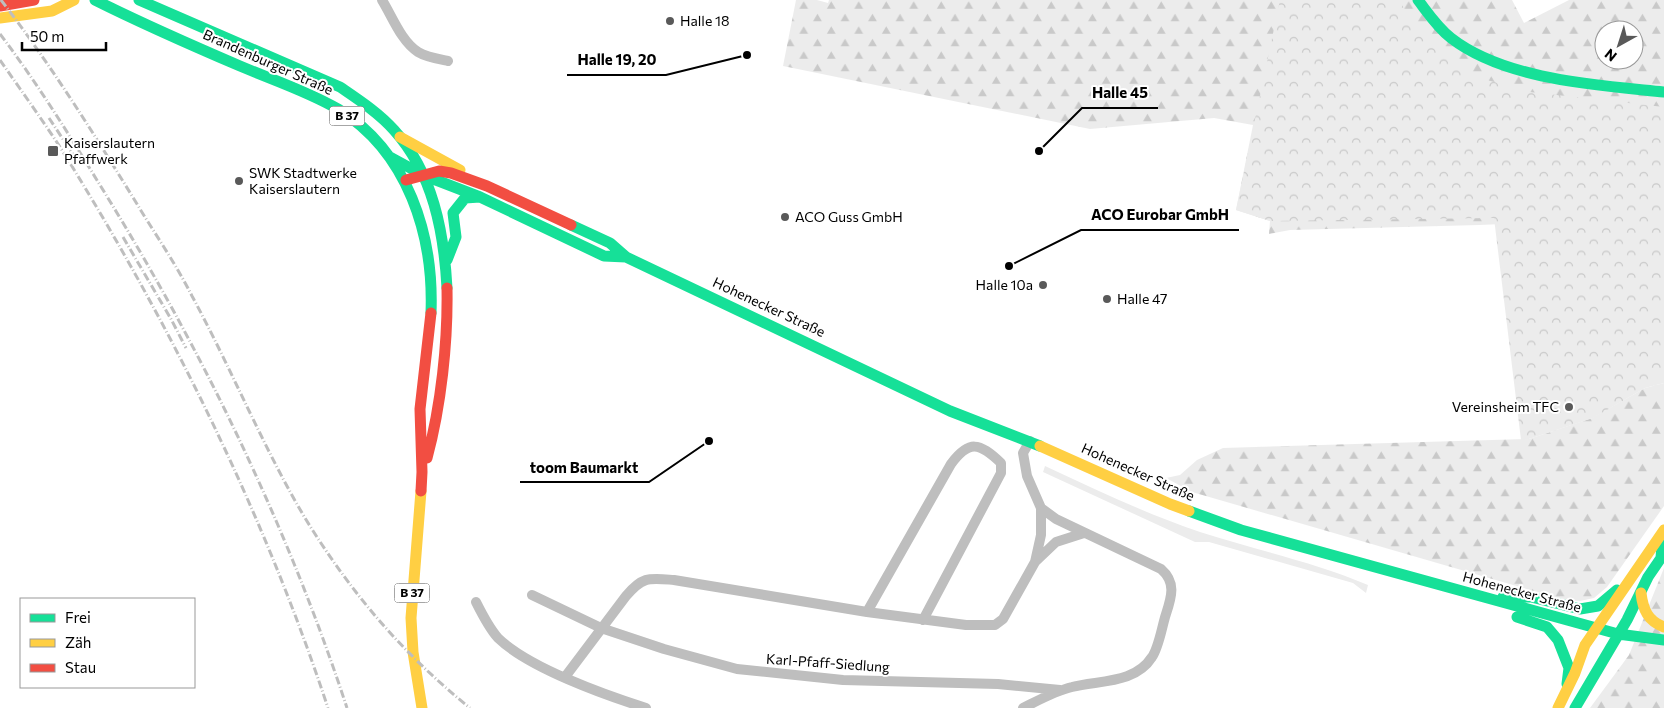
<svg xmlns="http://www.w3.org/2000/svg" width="1664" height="708" viewBox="0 0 1664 708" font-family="Commissioner,sans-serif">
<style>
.green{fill:#ececec}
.forest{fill:url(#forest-firs);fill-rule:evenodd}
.park{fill:url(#park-crowns)}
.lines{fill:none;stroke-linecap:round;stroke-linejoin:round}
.street{stroke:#bebebe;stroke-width:10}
.fast{stroke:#16e098;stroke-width:11}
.slow{stroke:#ffcf43;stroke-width:11}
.jam{stroke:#f24e42;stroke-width:11}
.rail{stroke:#bebebe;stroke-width:3;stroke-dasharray:8 2.5 1 2.5;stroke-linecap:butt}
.poi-dot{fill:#595959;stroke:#fff;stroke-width:2}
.labels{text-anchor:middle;stroke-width:4;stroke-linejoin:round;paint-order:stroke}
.shield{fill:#fff;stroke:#4c4c4c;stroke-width:1}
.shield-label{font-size:12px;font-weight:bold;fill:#000}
.poi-label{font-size:14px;fill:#000;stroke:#fff;text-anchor:start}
.street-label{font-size:14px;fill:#000;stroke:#fff}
.leader{fill:none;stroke:#000;stroke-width:2}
.callout-dot{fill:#000;stroke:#fff;stroke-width:2}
.callout-label{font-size:15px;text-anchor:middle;font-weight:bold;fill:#000;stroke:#fff;stroke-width:4;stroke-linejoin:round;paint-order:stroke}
</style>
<defs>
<pattern id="forest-firs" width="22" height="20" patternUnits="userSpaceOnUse" patternTransform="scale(1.25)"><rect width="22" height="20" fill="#ececec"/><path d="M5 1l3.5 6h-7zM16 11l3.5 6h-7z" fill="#c9c9c9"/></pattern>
<pattern id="park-crowns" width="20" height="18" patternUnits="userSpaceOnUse" patternTransform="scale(1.25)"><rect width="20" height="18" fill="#ececec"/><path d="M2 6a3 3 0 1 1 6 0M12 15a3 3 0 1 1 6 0" fill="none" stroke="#c9c9c9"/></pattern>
</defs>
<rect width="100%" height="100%" fill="#fff"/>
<path class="green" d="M 1045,466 C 1096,490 1147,514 1200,532 C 1256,550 1314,562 1368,585 L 1366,593 L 1353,583 L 1209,542 L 1195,542 L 1043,472 Z"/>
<path class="forest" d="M 796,0 L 817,0 L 828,3 L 829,0 L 1512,0 L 1524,23 L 1569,0 L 1664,0 L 1664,217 L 1479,225 L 1290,230 L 1269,234 L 1270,221 L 1236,210 L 1253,125 L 1214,118 L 1090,129 L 783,66 ZM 1604,30 L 1634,30 L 1634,60 L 1604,60 Z
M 1664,383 L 1664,506 L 1607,587 L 1594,598 L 1580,601 L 1565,600 L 1192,492 L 1166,478 L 1180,475 L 1197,460 L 1223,448 L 1529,439 L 1592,418 L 1645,388 Z
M 1664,568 L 1664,708 L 1590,708 L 1629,655 Z"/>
<path class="park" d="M 1280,0 L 1399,0 L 1418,32 L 1446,58 L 1480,78 L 1530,92 L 1664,107 L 1664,383 L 1645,388 L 1593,418 L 1529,439 L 1521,440 L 1494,218 L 1270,221 L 1236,210 Z"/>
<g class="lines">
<path class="street" d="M 382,0 C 392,16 401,41 418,52 C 426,57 438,59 448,61
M 1035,562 L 1056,542 L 1084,533
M 532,595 L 601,628 L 664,649 L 737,669 L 843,680 L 998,684 L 1060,690
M 476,602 C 482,614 489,628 498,638 C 529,668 605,695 646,708
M 867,612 L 951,464 C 969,440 979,442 1001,463 L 1001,473 L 923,620
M 565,677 L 626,596 C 643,576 649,578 674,580 L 867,612 L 966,625 L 995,625 L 1003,619 L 1035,562 L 1041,535 L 1041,508
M 1023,708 C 1039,700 1055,691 1072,687 C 1099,680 1135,684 1152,657 C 1159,647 1162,626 1166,614 C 1172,596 1176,582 1161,569 L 1056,519 L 1041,508 L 1027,476 L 1023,453 L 1030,441"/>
<path class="fast" d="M 95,0 C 143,24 191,45 240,66 C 273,80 307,91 338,109 C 408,152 434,235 431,313
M 139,0 L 340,87 C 359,100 379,113 394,130 C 433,173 444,232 447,288
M 1418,0 C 1428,13 1437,27 1451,38 C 1505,80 1597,85 1664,92
M 390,157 L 423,175 L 480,197 L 604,256 L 626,257
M 571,225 L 610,243 L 626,257 L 950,411 L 1040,446
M 447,260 L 456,237 L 453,213 L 465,198 L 480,197
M 1189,511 L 1241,530 L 1618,634 L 1664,640
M 1503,597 L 1531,597 L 1580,609 L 1598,606 L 1617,590
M 1517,617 L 1547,627 L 1558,640 L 1569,668 L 1567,684
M 1575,708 L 1627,620 L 1648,577 L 1661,558 L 1663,533"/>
<path class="slow" d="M 0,18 L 52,11 L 74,0
M 400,137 L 460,170
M 1040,446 L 1170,504 L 1189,511
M 421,491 L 411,618 L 413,652 L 422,708
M 1641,593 C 1643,610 1648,621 1664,627
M 1558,708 L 1575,673 L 1585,645 L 1664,530"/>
<path class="jam" d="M 0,6 L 34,0
M 406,180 L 439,171 L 451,173 L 487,186 L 571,225
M 427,458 C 441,406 448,342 447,288
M 421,491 L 422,472 L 420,409 L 431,313"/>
<path class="rail" d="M 1,0 C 51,65 94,134 137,204 C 155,234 176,264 192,296 C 231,368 263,447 305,518 C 351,593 402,653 470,708
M 0,34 C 41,88 76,146 111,203 C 208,362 289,531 347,708
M 0,60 C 20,89 41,118 60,147 C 170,323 263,511 328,708
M 49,118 L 78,162
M 123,237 L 171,319 L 186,348"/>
</g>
<g class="poi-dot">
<circle cx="670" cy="21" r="5"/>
<rect x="47" y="145" width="12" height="12" rx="2.5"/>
<circle cx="239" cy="181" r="5"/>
<circle cx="785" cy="217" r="5"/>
<circle cx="1043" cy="285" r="5"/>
<circle cx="1107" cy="299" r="5"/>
<circle cx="1569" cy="407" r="5"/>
</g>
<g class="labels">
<g class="shield">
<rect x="329.5" y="106.5" width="35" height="19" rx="4"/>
<rect x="394.5" y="583.5" width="35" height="19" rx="4"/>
</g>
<g class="shield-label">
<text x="347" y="120">B 37</text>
<text x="412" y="597">B 37</text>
</g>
<g class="poi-label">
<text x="680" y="26">Halle 18</text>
<text x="64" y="148">Kaiserslautern<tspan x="64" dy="16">Pfaffwerk</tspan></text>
<text x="249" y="178">SWK Stadtwerke<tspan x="249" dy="16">Kaiserslautern</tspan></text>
<text x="795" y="222">ACO Guss GmbH</text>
<text x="1033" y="290" text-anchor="end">Halle 10a</text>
<text x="1117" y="304">Halle 47</text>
<text x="1559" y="412" text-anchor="end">Vereinsheim TFC</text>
</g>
<g class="street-label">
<text transform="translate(268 62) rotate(24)" y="5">Brandenburger Straße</text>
<text transform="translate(769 307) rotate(25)" y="5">Hohenecker Straße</text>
<text transform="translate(1138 472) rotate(24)" y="5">Hohenecker Straße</text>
<text transform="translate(1522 592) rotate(15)" y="5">Hohenecker Straße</text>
<text transform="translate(828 663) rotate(4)" y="5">Karl-Pfaff-Siedlung</text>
</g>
</g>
<path class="leader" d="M747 55L666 75H567M1039 151L1082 108H1158M1009 266L1081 230H1239M709 441L649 482H520"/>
<g class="callout-dot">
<circle cx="747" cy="55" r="5"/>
<circle cx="1039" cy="151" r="5"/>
<circle cx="1009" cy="266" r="5"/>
<circle cx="709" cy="441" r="5"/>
</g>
<g class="callout-label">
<text x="617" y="65">Halle 19, 20</text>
<text x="1120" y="98">Halle 45</text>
<text x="1160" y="220">ACO Eurobar GmbH</text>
<text x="584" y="473">toom Baumarkt</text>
</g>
<rect x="20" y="598" width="175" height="90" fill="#ffffff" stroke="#999999"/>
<rect x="30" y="614" width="25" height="8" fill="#16e098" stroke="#999999"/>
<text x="65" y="623" font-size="15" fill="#000000">Frei</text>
<rect x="30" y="639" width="25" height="8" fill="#ffcf43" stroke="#999999"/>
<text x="65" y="648" font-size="15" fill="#000000">Zäh</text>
<rect x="30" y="664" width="25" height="8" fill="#f24e42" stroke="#999999"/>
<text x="65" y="673" font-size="15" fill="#000000">Stau</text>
<g transform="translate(1619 45) rotate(219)"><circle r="24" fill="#ffffff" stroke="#999999"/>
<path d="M0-4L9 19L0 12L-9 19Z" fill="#595959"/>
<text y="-8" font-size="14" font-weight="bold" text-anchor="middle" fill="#000000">N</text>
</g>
<path d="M22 42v8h84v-8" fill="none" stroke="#000000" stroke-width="2.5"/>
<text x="30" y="42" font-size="15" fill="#000000" stroke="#ffffff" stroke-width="4" paint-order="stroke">50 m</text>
</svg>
